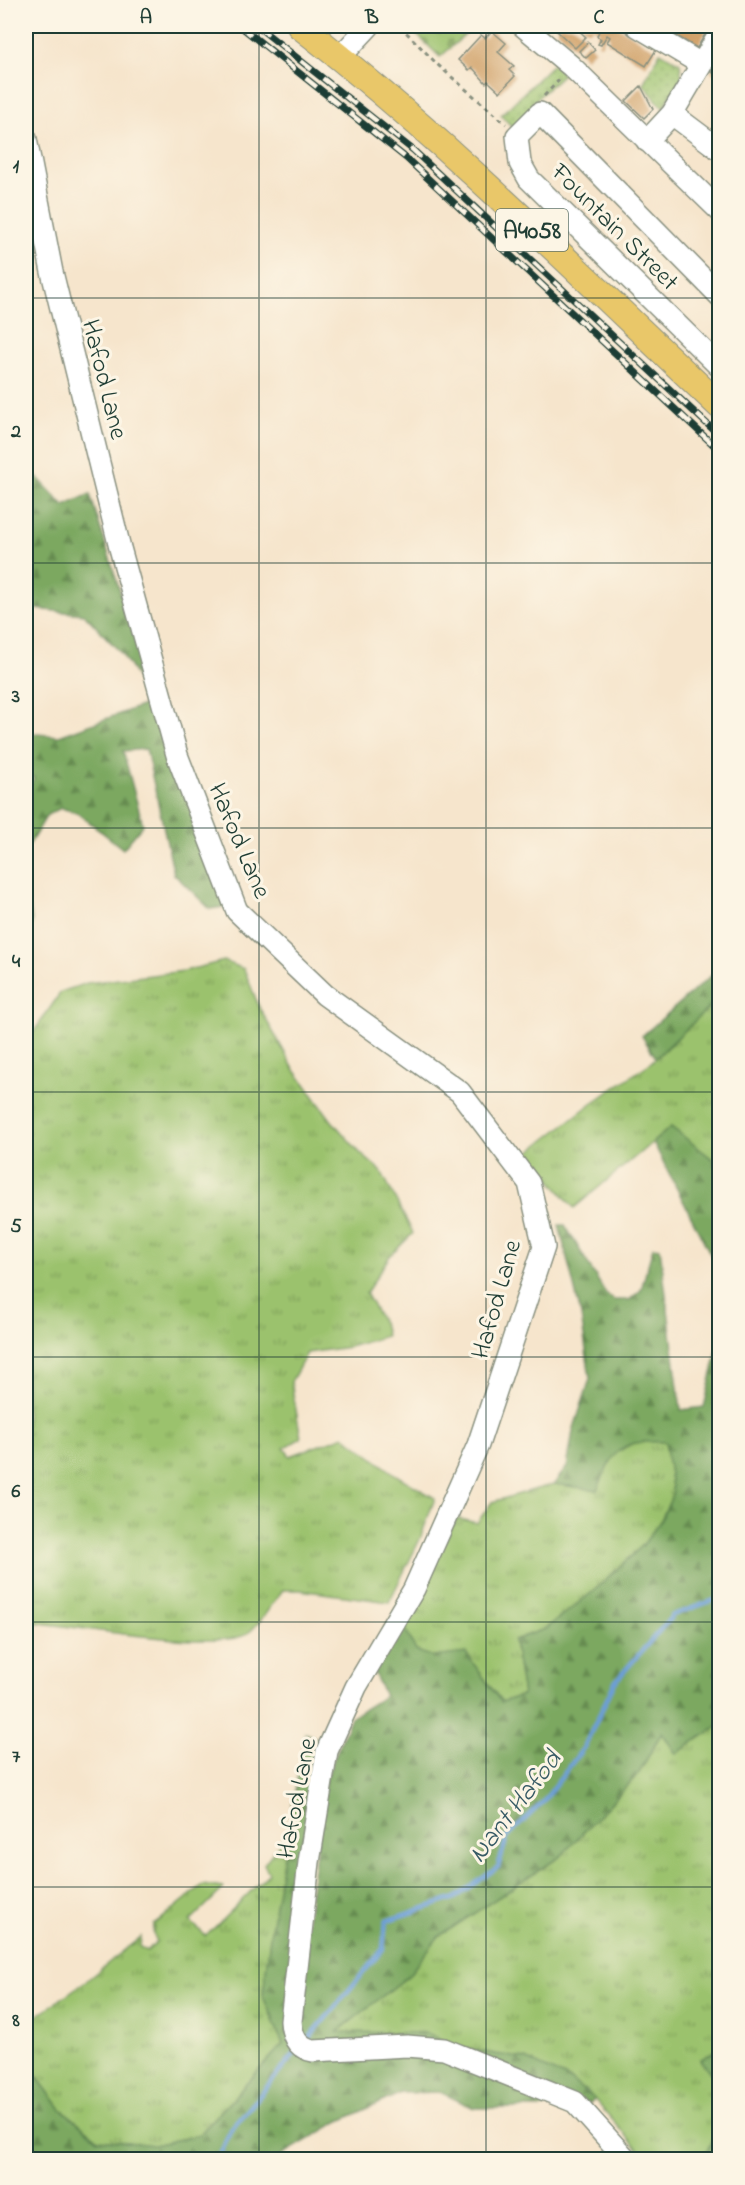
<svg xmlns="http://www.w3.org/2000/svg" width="745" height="2185" viewBox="0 0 745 2185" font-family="'Indie Flower',sans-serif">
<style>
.grass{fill:url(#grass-tufts);stroke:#5d8050;stroke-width:1.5}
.forest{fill:url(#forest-firs);stroke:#4e724a;stroke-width:1.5}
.cemetery{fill:url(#cemetery-stones);stroke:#5d8050;stroke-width:1.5}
.park{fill:url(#park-dots);stroke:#5d8050;stroke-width:1.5}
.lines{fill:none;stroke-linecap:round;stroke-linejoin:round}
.stream{stroke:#6c9fd7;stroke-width:4.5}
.building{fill:#d0a068}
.minor-casing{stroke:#8a9180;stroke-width:24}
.major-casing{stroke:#8a9180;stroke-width:28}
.path{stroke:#8a9180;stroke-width:3;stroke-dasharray:4.5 4.5;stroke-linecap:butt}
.minor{stroke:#fff;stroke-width:21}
.major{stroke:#e9c769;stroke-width:26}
.rail-casing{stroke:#1f3d34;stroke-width:7}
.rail{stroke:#fcf5e5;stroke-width:4.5;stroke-dasharray:14;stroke-linecap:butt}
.grid{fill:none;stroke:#1f3d34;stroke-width:1.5;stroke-opacity:0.55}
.labels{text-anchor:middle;stroke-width:6;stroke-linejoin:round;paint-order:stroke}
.shield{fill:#fcf5e5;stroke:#617469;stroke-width:1.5}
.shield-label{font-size:24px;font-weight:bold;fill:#1f3d34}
.street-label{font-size:26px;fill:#1f3d34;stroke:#fcf5e5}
.water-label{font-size:27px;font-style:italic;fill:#365a65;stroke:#fcf5e5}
.neatline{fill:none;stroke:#1f3d34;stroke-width:2}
.grid-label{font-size:20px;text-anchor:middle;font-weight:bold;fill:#1f3d34}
</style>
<defs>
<pattern id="grass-tufts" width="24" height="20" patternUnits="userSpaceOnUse" patternTransform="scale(1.5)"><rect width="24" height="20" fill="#9bc26d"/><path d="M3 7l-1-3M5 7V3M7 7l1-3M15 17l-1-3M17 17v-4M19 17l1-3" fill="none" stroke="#7e9f5a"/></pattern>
<pattern id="forest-firs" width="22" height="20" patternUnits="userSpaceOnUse" patternTransform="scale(1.5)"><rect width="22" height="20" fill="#7ca860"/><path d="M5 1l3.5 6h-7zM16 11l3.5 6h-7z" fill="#658a50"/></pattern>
<pattern id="cemetery-stones" width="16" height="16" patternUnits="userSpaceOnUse" patternTransform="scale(1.5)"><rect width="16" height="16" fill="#9bc26d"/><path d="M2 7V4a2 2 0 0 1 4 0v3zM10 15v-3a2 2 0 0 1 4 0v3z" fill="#7e9f5a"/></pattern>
<pattern id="park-dots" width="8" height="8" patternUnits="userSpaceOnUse" patternTransform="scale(1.5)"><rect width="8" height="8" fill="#9bc26d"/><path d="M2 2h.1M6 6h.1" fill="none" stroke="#7e9f5a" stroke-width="1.8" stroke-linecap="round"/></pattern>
</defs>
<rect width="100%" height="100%" fill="#fcf5e5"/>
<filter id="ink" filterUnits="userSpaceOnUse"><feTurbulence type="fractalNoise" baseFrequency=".0167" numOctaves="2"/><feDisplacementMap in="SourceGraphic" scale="12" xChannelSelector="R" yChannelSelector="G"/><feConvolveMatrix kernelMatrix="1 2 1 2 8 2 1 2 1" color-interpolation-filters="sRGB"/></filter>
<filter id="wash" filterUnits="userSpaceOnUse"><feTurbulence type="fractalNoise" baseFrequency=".008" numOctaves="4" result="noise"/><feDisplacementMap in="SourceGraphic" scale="24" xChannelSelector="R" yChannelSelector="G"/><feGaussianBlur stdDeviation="1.35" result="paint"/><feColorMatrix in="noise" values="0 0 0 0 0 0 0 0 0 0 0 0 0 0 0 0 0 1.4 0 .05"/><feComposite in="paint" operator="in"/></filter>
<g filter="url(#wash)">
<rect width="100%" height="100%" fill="#f6e5cc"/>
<path class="grass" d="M 224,961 L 244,969 L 259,1007 L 294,1069 L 332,1121 L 361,1154 L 381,1171 L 413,1233 L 389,1257 L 366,1293 L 384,1326 L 386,1336 L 349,1347 L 307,1353 L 291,1382 L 301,1438 L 284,1448 L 290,1456 L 344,1436 L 396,1475 L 435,1498 L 420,1539 L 389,1602 L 300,1590 L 283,1590 C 272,1603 262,1622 248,1633 C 224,1653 63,1625 26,1621 L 26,1043 L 61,992 L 87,983 L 184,971 Z
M 719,998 L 719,1164 L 671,1127 L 574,1208 L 528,1153 L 592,1103 L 649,1064 Z
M 637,1441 L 665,1442 L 673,1494 L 661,1520 L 643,1545 L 595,1590 L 545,1629 L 514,1640 L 523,1695 L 502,1702 L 466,1654 L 434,1657 L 416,1651 L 403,1624 L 456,1518 L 477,1523 L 492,1502 L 554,1484 L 597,1490 L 613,1454 Z
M 719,1725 L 719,2048 L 700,2060 L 719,2083 L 720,2121 L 704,2159 L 647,2159 L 586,2090 L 336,2033 L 408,1976 L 438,1937 L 561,1856 L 639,1773 L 662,1732 L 676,1754 Z
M 290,1829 L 271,1929 L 263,1996 L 283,2044 L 199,2135 L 154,2145 L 99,2139 L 60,2108 L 26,2062 L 26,2024 L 87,1980 L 141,1937 L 140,1947 L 147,1951 L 157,1941 L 153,1934 L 154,1925 L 203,1885 L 224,1888 L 190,1921 L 206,1936 L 269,1873 L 264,1864 Z"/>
<path class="forest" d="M 36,476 L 64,506 L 90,494 L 144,669 L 231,906 L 210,909 L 174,874 L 146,749 L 123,751 L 143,825 L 123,849 L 78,813 L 61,808 L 47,815 L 29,845 L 26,844 L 26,792 L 34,778 L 26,772 L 26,733 L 59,736 L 152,702 L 122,654 L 84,614 L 26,608 L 26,482 Z
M 26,888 L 32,921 L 26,967 Z
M 719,969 L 719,998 L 656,1058 L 642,1036 Z
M 671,1127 L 719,1164 L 719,1298 L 718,1269 L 653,1142 Z
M 559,1225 L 565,1225 L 606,1294 L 614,1300 L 629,1300 L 641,1290 L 653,1247 L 660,1248 L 681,1410 L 704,1407 L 719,1344 L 719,1725 L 676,1754 L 662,1732 L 639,1773 L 561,1856 L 438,1937 L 408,1976 L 337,2032 L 427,2033 L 460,2048 L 526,2059 L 571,2080 L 594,2099 L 589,2104 L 474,2057 L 309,2047 L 294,2024 L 325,1781 L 351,1717 L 385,1696 L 372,1669 L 403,1624 L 416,1651 L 434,1657 L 466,1653 L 501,1702 L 523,1695 L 514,1640 L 545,1629 L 595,1590 L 643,1545 L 661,1520 L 673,1494 L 665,1442 C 617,1440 615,1450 597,1490 L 554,1484 L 567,1467 L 573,1431 L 590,1379 L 581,1315 Z
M 305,1733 L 320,1740 L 308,1808 L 291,2041 L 420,2050 L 555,2100 L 544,2108 L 474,2108 L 440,2092 L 401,2093 L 338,2122 L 275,2159 L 26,2159 L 26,2062 L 60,2108 L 98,2139 L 154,2145 L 199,2135 L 283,2044 L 263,1996 L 271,1929 Z
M 719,2048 L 719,2083 L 700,2060 Z
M 719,2121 L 719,2159 L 704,2159 Z"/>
<path class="cemetery" d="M 408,26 L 475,26 L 440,57 Z"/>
<path class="park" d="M 660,52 L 680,63 L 682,77 L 663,108 L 643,84 Z
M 553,64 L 563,74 L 532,103 L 536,108 L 514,129 L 501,115 Z"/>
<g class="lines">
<path class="stream" d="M 305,2043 L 383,1949 L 386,1921 L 455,1898 L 498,1867 L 507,1837 L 543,1802 L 584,1747 L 615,1682 L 673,1615 L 720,1598
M 218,2160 L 230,2131 L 297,2051"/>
</g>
<g id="blocks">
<path class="building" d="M 561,26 L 574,26 L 586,37 L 575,48 L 556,30 Z
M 580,26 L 617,26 L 656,50 L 646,66 L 607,42 L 610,37 L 607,35 L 601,45 L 598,44 L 601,39 L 597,36 L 599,31 L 593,27 L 590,31 Z
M 660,26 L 698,26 L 707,31 L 697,48 Z
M 492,31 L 506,43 L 498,52 L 514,66 L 509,70 L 515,76 L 500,92 L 488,81 L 486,83 L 472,67 L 469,70 L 458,60 L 481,35 L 485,38 Z
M 588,42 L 595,50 L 586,58 L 579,51 Z
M 720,57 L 720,76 L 711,72 Z
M 641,86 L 653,109 L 644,118 L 626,101 Z"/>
</g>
</g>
<g filter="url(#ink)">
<use href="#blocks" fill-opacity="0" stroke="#8a9180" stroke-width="1.5"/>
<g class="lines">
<defs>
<path id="minor" d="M 523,26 L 571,66 L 720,211
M 637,26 L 701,64
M 340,57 L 369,26
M 672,114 L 720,150
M 26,139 L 52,272 L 120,548 L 177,755 L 237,911 L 325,995 L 460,1092 L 529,1183 L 544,1247 L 478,1445 L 414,1589 L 356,1687 L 327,1751 L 309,1862 L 291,2021 C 292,2036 297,2048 313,2051 L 407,2046 L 444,2049 L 575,2102 L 627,2160
M 647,141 L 672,114 L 720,33
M 720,296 L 540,113 L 517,136 L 520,163 L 529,179 L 720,367"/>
<path id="major" d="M 300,26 C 448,141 583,277 720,406"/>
</defs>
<use href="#minor" class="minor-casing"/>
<use href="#major" class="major-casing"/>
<path class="path" d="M 400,26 L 439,66 L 506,124
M 544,96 L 560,79"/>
<use href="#minor" class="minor"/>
<use href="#major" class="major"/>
<defs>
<path id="rail" d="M 240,26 L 406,158 L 720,451
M 257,26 L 413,150 L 720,436"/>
</defs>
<use href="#rail" class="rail-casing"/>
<use href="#rail" class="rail"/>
</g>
</g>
<path class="grid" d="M 259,26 L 259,2160M 486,26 L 486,2160M 26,298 L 720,298M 26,563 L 720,563M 26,828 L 720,828M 26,1092 L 720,1092M 26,1357 L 720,1357M 26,1622 L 720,1622M 26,1887 L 720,1887"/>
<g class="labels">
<rect class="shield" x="496" y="209" width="72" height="42" rx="4.5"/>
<g class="shield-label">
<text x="532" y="238">A4058</text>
</g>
<g class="street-label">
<text transform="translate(616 226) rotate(45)" y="9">Fountain Street</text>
<text transform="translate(106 379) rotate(76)" y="9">Hafod Lane</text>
<text transform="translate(241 840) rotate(67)" y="9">Hafod Lane</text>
<text transform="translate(495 1299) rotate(-74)" y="9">Hafod Lane</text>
<text transform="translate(295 1798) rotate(-79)" y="9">Hafod Lane</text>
</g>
<g class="water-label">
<text transform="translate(514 1806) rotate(-52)" y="9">Nant Hafod</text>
</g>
</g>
<rect width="745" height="2185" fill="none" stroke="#fcf5e5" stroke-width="66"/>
<rect x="33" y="33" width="679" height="2119" class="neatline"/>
<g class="grid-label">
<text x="146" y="23">A</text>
<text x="372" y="23">B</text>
<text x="599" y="23">C</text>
<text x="16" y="172">1</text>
<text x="16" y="437">2</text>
<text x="16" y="702">3</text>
<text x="16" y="967">4</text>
<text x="16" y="1232">5</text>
<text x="16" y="1497">6</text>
<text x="16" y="1762">7</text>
<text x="16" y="2026">8</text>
</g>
</svg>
